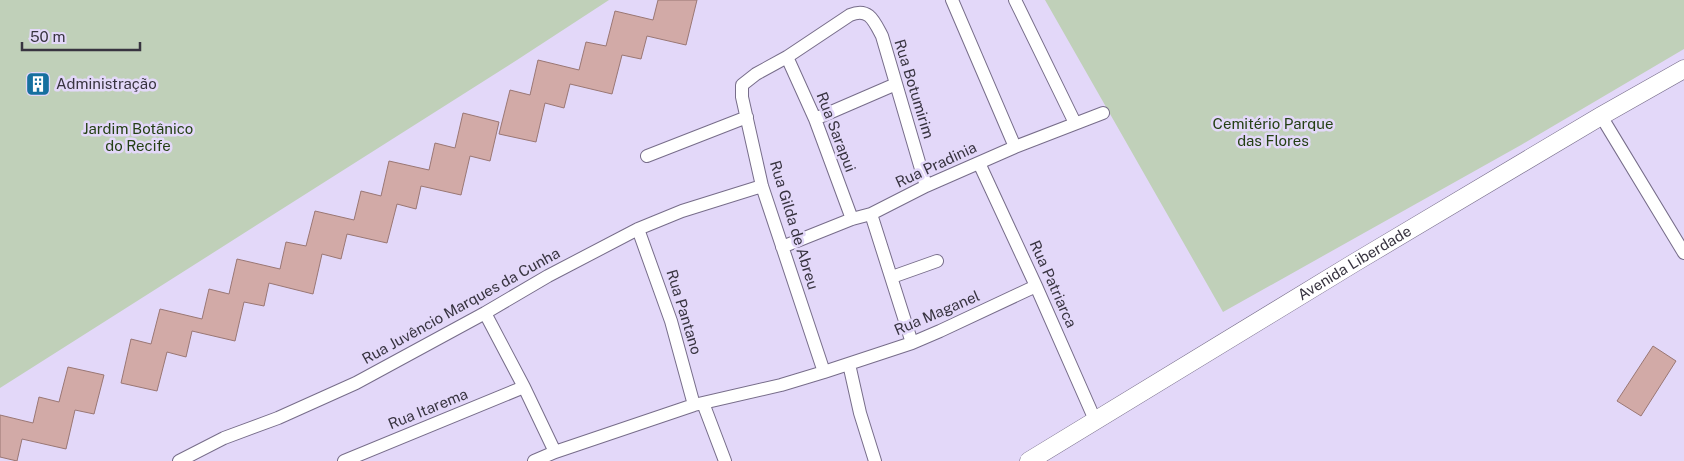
<svg xmlns="http://www.w3.org/2000/svg" width="1684" height="461" viewBox="0 0 1684 461" font-family="'Public Sans',sans-serif">
<style>
.green{fill:#c0d0b9}
.building{fill:#d2aaa7;stroke:#9a7774}
.lines{fill:none;stroke-linecap:round;stroke-linejoin:round}
.street-casing{stroke:#776d8a;stroke-width:14}
.secondary-casing{stroke:#776d8a;stroke-width:19}
.street{stroke:#fff;stroke-width:12}
.secondary{stroke:#fff;stroke-width:18}
.labels{text-anchor:middle;stroke-width:5;stroke-linejoin:round;paint-order:stroke}
.poi-label{font-size:15px;fill:#383440;stroke:#e3d8f9;text-anchor:start}
.street-label{font-size:15px;fill:#383440;stroke:#e3d8f9}
.park-label{font-size:15px;fill:#244014;stroke:#e3d8f9}
</style>
<rect width="100%" height="100%" fill="#e3d8f9"/>
<path class="green" d="M 0,0 L 609,0 L 517,60 L 0,388 Z
M 1045,0 L 1684,0 L 1684,49 L 1521,145 L 1223,312 Z"/>
<path class="building" d="M 658,0 L 697,0 L 686,45 L 647,36 L 641,59 L 622,55 L 612,94 L 570,84 L 564,108 L 545,103 L 536,142 L 499,134 L 510,90 L 530,95 L 538,60 L 579,70 L 586,42 L 606,46 L 615,11 L 653,20 Z
M 463,113 L 499,122 L 490,161 L 470,156 L 461,195 L 421,186 L 416,209 L 397,204 L 387,243 L 347,234 L 341,259 L 322,254 L 313,294 L 269,283 L 264,306 L 244,302 L 235,341 L 192,331 L 186,357 L 167,352 L 157,391 L 121,383 L 131,339 L 151,344 L 160,309 L 202,319 L 209,289 L 229,294 L 237,259 L 280,269 L 286,242 L 306,246 L 315,211 L 354,220 L 361,191 L 381,196 L 389,161 L 429,170 L 435,143 L 455,148 Z
M 1653,346 L 1676,361 L 1641,416 L 1617,401 Z
M 68,367 L 104,375 L 94,414 L 75,410 L 66,449 L 22,439 L 17,461 L 0,457 L 0,415 L 33,423 L 39,397 L 59,402 Z"/>
<g class="lines">
<defs>
<path id="street" d="M 952,0 L 1015,147
M 1015,0 L 1075,123
M 787,57 L 815,119 L 852,219
M 1601,116 L 1684,253
M 815,119 L 896,84
M 647,156 L 747,117
M 979,163 L 1036,286 L 1095,420
M 871,214 L 912,343
M 638,229 L 671,321 L 694,405
M 782,247 L 852,219 L 871,214 L 926,186 L 1015,147 L 1103,113
M 892,277 L 937,261
M 485,313 L 524,387 L 555,452
M 849,364 L 860,413 L 875,461
M 824,372 L 762,186 L 742,97 L 742,85 L 756,74 L 787,57 L 850,15 C 869,7 874,21 882,36 L 926,186
M 703,403 L 725,461
M 179,461 L 224,438 L 278,418 L 356,383 L 485,313 L 548,276 L 638,229 L 682,211 L 762,186
M 344,461 L 524,387
M 534,461 L 555,452 L 694,405 L 781,385 L 824,372 L 912,343 L 940,331 L 1036,286"/>
<g id="secondary">
<path id="s1" d="M 1029,461 L 1354,263 L 1601,116 L 1684,69"/>
</g>
</defs>
<use href="#street" class="street-casing"/>
<use href="#secondary" class="secondary-casing"/>
<use href="#street" class="street"/>
<use href="#secondary" class="secondary"/>
</g>
<defs>
<symbol id="building-square" viewBox="-11 -11 22 22"><rect x="-9" y="-9" width="18" height="18" rx="4" fill="#16709f" stroke="#e3d8f9"/><path d="M-4-6H4V6H1V3H-1V6H-4ZM-2.5-4.3h1.7v1.8h-1.7ZM.8-4.3h1.7v1.8H.8ZM-2.5-1h1.7V.8h-1.7ZM.8-1h1.7V.8H.8Z" fill="#fff"/></symbol>
</defs>
<g fill-rule="evenodd">
<use href="#building-square" x="24" y="70" width="28" height="28"/>
</g>
<g class="labels">
<g class="poi-label">
<text x="56" y="89">Administração</text>
</g>
<g class="street-label">
<text transform="translate(914 89) rotate(73)" y="5">Rua Botumirim</text>
<text transform="translate(836 132) rotate(69)" y="5">Rua Sarapui</text>
<text transform="translate(936 165) rotate(-25)" y="5">Rua Pradinia</text>
<text transform="translate(794 225) rotate(73)" y="5">Rua Gilda de Abreu</text>
<text dy="5" stroke="none"><textPath href="#s1" startOffset="381">Avenida Liberdade</textPath></text>
<text transform="translate(1053 284) rotate(66)" y="5">Rua Patriarca</text>
<text transform="translate(461 306) rotate(-29)" y="5">Rua Juvêncio Marques da Cunha</text>
<text transform="translate(684 312) rotate(73)" y="5">Rua Pantano</text>
<text transform="translate(937 313) rotate(-23)" y="5">Rua Maganel</text>
<text transform="translate(428 409) rotate(-22)" y="5">Rua Itarema</text>
</g>
<g class="park-label">
<text x="1273" y="129">Cemitério Parque<tspan x="1273" dy="17">das Flores</tspan></text>
<text x="138" y="134">Jardim Botânico<tspan x="138" dy="17">do Recife</tspan></text>
</g>
</g>
<path d="M22 42v8h118v-8" fill="none" stroke="#383440" stroke-width="2.5"/>
<text x="30" y="42" font-size="15" fill="#383440" stroke="#e3d8f9" stroke-width="4" paint-order="stroke">50 m</text>
</svg>
